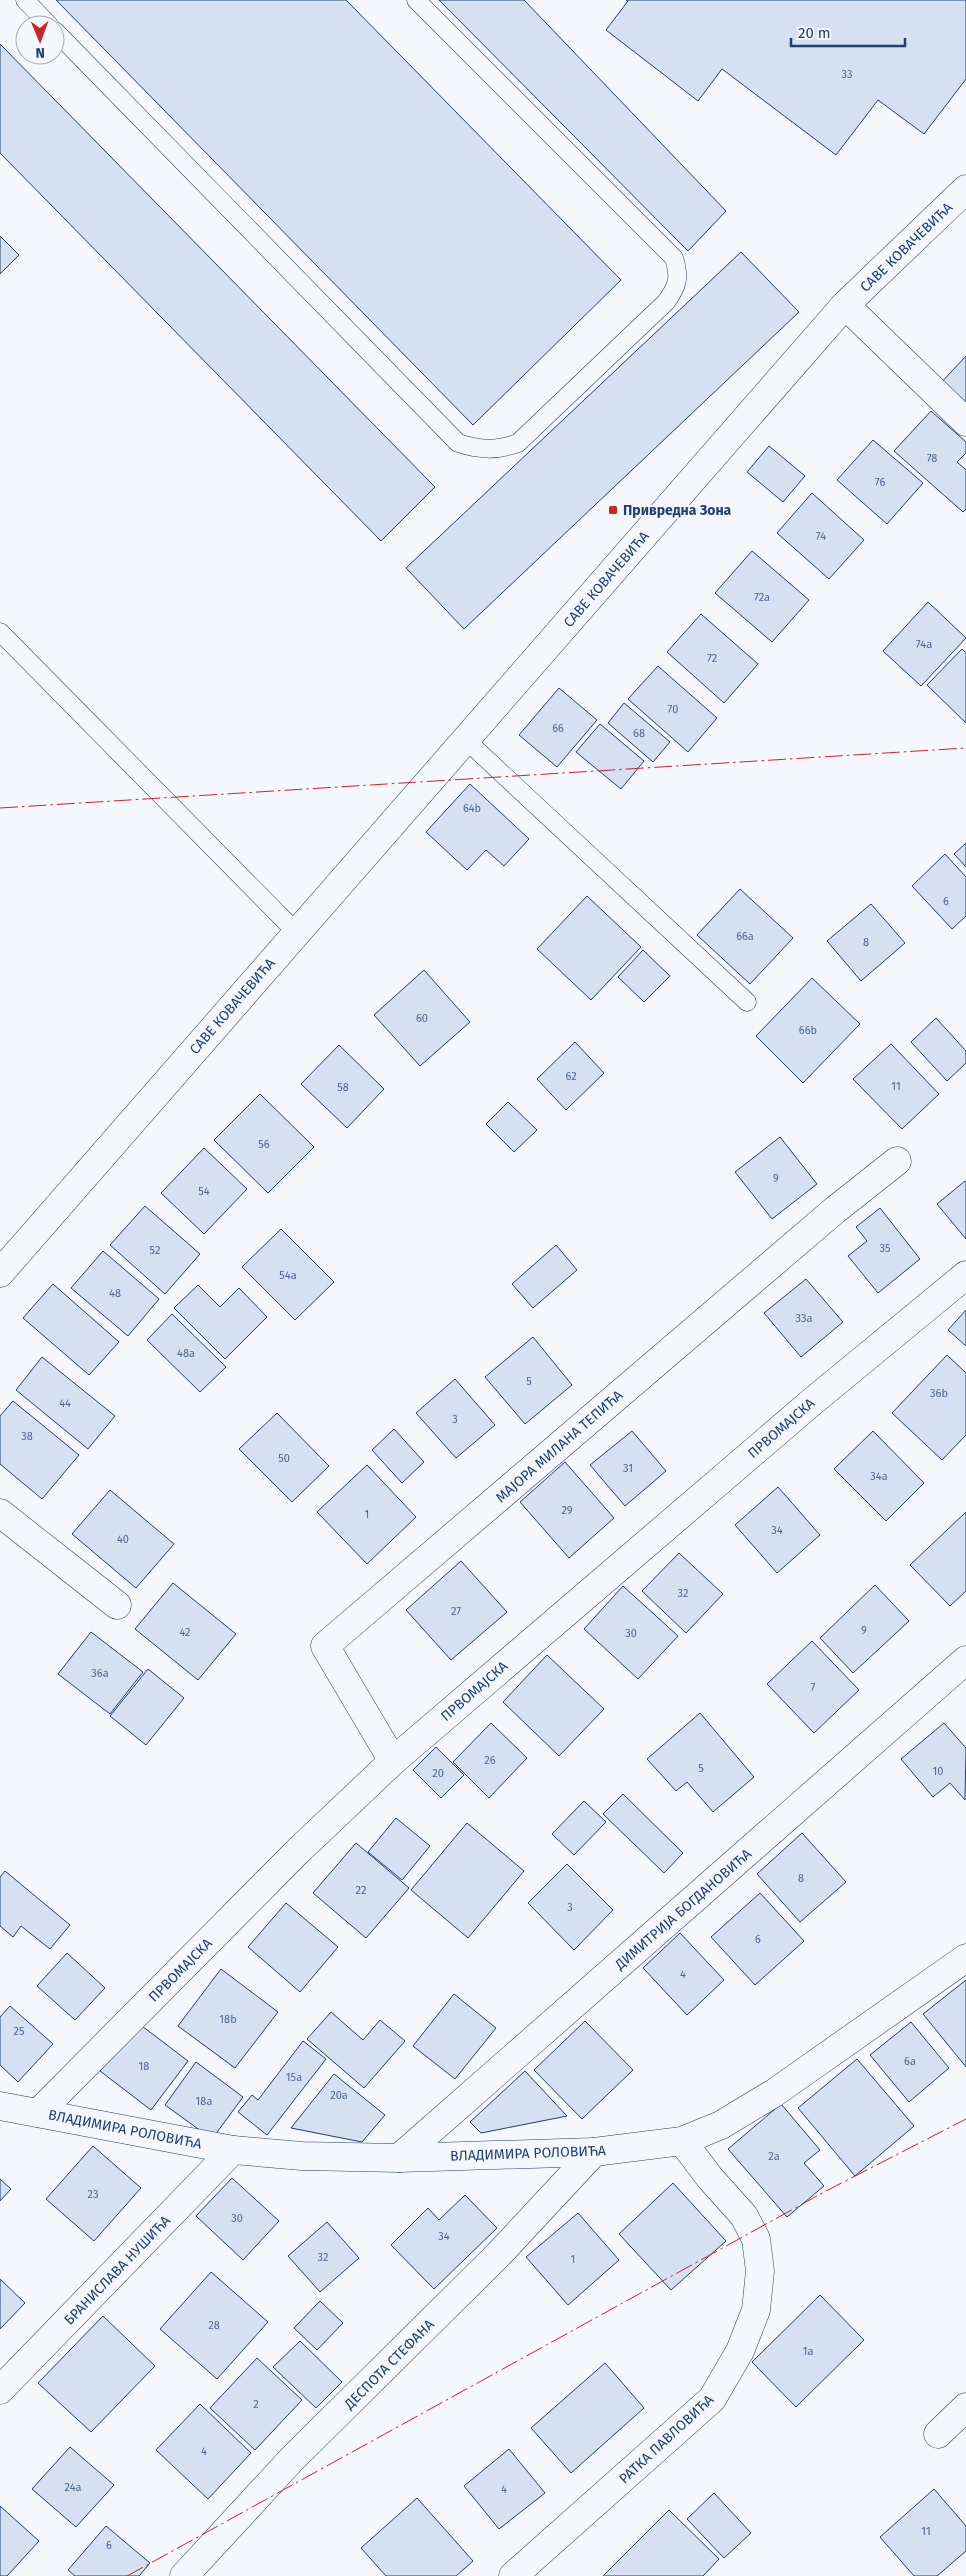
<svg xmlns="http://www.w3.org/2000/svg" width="966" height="2576" viewBox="0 0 966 2576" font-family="'Fira Sans',sans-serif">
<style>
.building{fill:#d5e0f0;stroke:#1d3f73}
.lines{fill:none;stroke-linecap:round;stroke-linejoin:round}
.service-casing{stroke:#1d3f73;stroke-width:19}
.minor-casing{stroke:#1d3f73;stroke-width:29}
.tertiary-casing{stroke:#1d3f73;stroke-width:29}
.service{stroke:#f4f7fb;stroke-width:18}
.minor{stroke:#f4f7fb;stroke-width:28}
.tertiary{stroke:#f4f7fb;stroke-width:28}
.power{stroke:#c62828;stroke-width:1;stroke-dasharray:18 4 2.5 4;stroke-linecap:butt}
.poi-dot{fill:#c62828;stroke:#f4f7fb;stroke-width:2}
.labels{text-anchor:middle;stroke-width:4;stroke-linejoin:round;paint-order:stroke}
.number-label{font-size:11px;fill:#4b6792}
.street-label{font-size:14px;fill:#1d3f73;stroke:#f4f7fb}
.poi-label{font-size:14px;font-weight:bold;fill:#1d3f73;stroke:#f4f7fb;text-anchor:start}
</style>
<rect width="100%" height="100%" fill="#f4f7fb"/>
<path class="building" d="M 56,0 L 346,0 L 621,280 L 473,425 Z
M 439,0 L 524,0 L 726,211 L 688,251 Z
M 626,0 L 966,0 L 966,79 L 924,134 L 878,100 L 836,155 L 722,69 L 698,101 L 606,30 L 628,1 Z
M 0,44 L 435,487 L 381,541 L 0,153 Z
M 0,236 L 19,255 L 0,274 Z
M 741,252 L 799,312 L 464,629 L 406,568 Z
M 966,356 L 966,411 L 938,386 Z
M 931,411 L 966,442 L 966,453 L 957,462 L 966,470 L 966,509 L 963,512 L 894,451 Z
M 873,440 L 923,483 L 887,524 L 837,480 Z
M 769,446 L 805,476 L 783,502 L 747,472 Z
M 812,493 L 864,540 L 829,579 L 777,533 Z
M 752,551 L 809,600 L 772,642 L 715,593 Z
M 928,602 L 966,638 L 921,686 L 883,651 Z
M 701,614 L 758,664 L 724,703 L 667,652 Z
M 962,649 L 966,653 L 966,723 L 927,685 Z
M 658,666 L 717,718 L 688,752 L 628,699 Z
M 559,688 L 597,720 L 557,767 L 519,735 Z
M 624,703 L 670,742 L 653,762 L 608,723 Z
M 600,724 L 644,761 L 621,789 L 576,752 Z
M 470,784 L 529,839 L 504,866 L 486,850 L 467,870 L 426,832 Z
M 966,843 L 966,867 L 954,854 Z
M 945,854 L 966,877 L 966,916 L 952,929 L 912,886 Z
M 740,889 L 793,938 L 750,984 L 697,935 Z
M 587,896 L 641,947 L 591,1000 L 537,949 Z
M 871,904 L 905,943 L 861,981 L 827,941 Z
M 643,950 L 670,976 L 644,1002 L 618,977 Z
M 424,970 L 470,1022 L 420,1066 L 374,1015 Z
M 812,978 L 860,1024 L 803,1083 L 756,1036 Z
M 936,1018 L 966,1051 L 966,1063 L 947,1081 L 911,1042 Z
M 575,1042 L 604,1073 L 566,1110 L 537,1079 Z
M 891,1044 L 939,1094 L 902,1129 L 853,1079 Z
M 339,1045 L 384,1089 L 347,1128 L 301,1084 Z
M 260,1094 L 314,1147 L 268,1193 L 214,1140 Z
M 508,1102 L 537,1130 L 514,1152 L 486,1124 Z
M 780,1137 L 817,1184 L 772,1219 L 735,1172 Z
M 204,1148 L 247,1189 L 204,1234 L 161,1193 Z
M 965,1181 L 966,1183 L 966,1239 L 937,1204 Z
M 145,1206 L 200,1254 L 165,1294 L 110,1245 Z
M 880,1208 L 920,1259 L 878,1293 L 848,1256 L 867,1241 L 856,1227 Z
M 281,1229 L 334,1282 L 295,1320 L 242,1267 Z
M 556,1245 L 577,1270 L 533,1308 L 512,1284 Z
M 103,1251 L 159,1299 L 128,1336 L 71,1288 Z
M 806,1279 L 843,1322 L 801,1357 L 764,1313 Z
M 53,1284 L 119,1342 L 89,1375 L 23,1318 Z
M 198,1285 L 220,1307 L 239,1288 L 267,1317 L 225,1359 L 174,1308 Z
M 966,1310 L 966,1346 L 948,1330 Z
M 172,1314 L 226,1367 L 200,1392 L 147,1340 Z
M 533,1337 L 572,1385 L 525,1424 L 485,1377 Z
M 947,1355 L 966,1373 L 966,1435 L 942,1460 L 892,1413 Z
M 42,1357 L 115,1416 L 88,1449 L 16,1390 Z
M 455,1379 L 495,1425 L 456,1458 L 416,1413 Z
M 13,1401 L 79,1455 L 42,1499 L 0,1464 L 0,1416 Z
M 277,1413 L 329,1466 L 292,1502 L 239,1449 Z
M 394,1429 L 424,1462 L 402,1483 L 372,1450 Z
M 632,1431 L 666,1471 L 625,1506 L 590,1465 Z
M 873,1431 L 924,1483 L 886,1521 L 834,1469 Z
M 565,1462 L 614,1518 L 569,1558 L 520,1502 Z
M 367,1465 L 416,1517 L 367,1564 L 317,1512 Z
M 778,1487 L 820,1535 L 777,1573 L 735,1525 Z
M 110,1490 L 174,1544 L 136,1588 L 72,1534 Z
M 966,1512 L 966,1591 L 950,1606 L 910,1565 Z
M 679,1553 L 723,1594 L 686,1633 L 642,1591 Z
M 461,1561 L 507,1612 L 451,1660 L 406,1610 Z
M 173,1583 L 236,1634 L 198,1680 L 135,1629 Z
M 875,1585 L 909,1621 L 853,1673 L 820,1638 Z
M 623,1586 L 678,1636 L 638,1679 L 584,1629 Z
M 91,1632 L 143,1672 L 110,1714 L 58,1674 Z
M 812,1641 L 859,1690 L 814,1733 L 767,1684 Z
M 547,1655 L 604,1709 L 559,1756 L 503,1702 Z
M 148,1669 L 184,1698 L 146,1745 L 110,1716 Z
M 700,1713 L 754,1777 L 713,1812 L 687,1782 L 676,1791 L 647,1759 Z
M 491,1723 L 527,1758 L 489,1798 L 453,1762 Z
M 944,1723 L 966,1748 L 965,1800 L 950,1783 L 933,1797 L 901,1759 Z
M 436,1747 L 464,1775 L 441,1798 L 413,1770 Z
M 623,1794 L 683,1853 L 664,1873 L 603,1814 Z
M 584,1801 L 606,1822 L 574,1855 L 552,1834 Z
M 396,1818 L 430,1846 L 402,1880 L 368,1852 Z
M 467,1823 L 524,1871 L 468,1938 L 411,1890 Z
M 802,1833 L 846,1882 L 800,1922 L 757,1874 Z
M 356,1843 L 409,1888 L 366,1938 L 313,1893 Z
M 567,1864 L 613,1910 L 574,1950 L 528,1903 Z
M 5,1871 L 70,1925 L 50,1949 L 21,1926 L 13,1937 L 0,1926 L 0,1877 Z
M 760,1893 L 804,1941 L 755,1985 L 711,1937 Z
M 286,1903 L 338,1947 L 300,1992 L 248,1947 Z
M 680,1933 L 724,1980 L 687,2015 L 643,1968 Z
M 67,1953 L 105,1988 L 75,2020 L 37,1986 Z
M 221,1969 L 278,2012 L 235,2068 L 178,2026 Z
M 966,1980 L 966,2067 L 923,2014 Z
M 454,1994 L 496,2028 L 455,2079 L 413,2046 Z
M 10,2006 L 53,2044 L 18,2082 L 0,2065 L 0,2017 Z
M 331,2012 L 363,2040 L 380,2020 L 405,2041 L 364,2088 L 307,2039 Z
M 585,2021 L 633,2070 L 582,2119 L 534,2070 Z
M 911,2022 L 949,2068 L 909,2102 L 870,2055 Z
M 138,2023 L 188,2061 L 151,2110 L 100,2071 Z
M 303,2041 L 326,2059 L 267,2135 L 238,2112 L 252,2095 L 258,2100 Z
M 857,2059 L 914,2126 L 855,2176 L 798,2108 Z
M 196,2062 L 243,2097 L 212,2139 L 165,2105 Z
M 525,2071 L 567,2116 L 481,2133 L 470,2122 Z
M 334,2074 L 385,2115 L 362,2142 L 291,2128 Z
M 781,2104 L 820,2150 L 804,2163 L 824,2186 L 787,2217 L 728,2149 Z
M 93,2146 L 141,2188 L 94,2241 L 46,2199 Z
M 232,2178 L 279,2221 L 243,2260 L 196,2216 Z
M 0,2179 L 11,2189 L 0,2201 Z
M 673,2183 L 726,2241 L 671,2290 L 619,2234 Z
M 465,2195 L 497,2228 L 434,2289 L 391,2245 L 428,2208 L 439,2220 Z
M 578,2213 L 619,2260 L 568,2305 L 526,2257 Z
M 327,2222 L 359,2258 L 320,2292 L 288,2256 Z
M 211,2272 L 268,2322 L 217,2379 L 160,2329 Z
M 0,2279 L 25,2303 L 0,2329 Z
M 820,2295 L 864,2340 L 796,2407 L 752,2362 Z
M 320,2301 L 343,2323 L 317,2350 L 294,2328 Z
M 103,2316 L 155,2366 L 91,2432 L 38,2383 Z
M 300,2341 L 342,2382 L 316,2408 L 273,2367 Z
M 257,2358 L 302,2400 L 255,2450 L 210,2408 Z
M 605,2363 L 644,2408 L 571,2473 L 531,2428 Z
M 200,2404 L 251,2453 L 208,2499 L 156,2450 Z
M 70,2447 L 114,2485 L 76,2527 L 32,2489 Z
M 509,2449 L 545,2493 L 499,2529 L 464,2486 Z
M 934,2489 L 966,2526 L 966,2551 L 937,2576 L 914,2576 L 880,2537 Z
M 714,2493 L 751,2533 L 724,2558 L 687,2519 Z
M 417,2498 L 473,2561 L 456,2576 L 386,2576 L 361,2548 Z
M 0,2506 L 39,2541 L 7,2576 L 0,2576 Z
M 669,2510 L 719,2559 L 703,2576 L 603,2576 Z
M 106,2526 L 150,2563 L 139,2576 L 75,2576 L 68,2570 Z"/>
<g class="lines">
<defs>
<path id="service" d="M 25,0 L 49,25
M 55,31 L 458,443 C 480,450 496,451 518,443 L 666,302 C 678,286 680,277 674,258 L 416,0
M 0,632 L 297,933
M 466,740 L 747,1002"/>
<path id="minor" d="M 845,305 L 966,422
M 0,1513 L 117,1605
M 393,1761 L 325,1646 L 835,1210 L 897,1161
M 38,2113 L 297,1852 L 393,1761 L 813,1401 L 966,1275
M 399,2158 L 966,1660
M 0,2390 L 233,2150
M 938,2434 L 966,2407
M 184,2576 L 292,2459 L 499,2254 L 594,2152
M 513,2576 L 712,2399 L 740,2351 L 756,2310 L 760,2271 L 756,2239 L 744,2216 L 710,2178 L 682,2141"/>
<path id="tertiary" d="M 0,1273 L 845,305 L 966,189
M 0,2106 L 233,2150 L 302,2156 L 399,2158 L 594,2152 L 682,2141 L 721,2125 L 774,2093 L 966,1958"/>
</defs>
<use href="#service" class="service-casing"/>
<use href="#minor" class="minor-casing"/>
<use href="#tertiary" class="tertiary-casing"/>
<use href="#service" class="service"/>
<use href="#minor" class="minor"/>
<use href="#tertiary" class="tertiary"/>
<path class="power" d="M 0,808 L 966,748
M 127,2576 L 826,2191 L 966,2119"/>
</g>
<rect class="poi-dot" x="608" y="505" width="10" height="10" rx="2.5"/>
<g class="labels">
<g class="number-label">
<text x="847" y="78">33</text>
<text x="932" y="462">78</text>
<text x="880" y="486">76</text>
<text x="821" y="540">74</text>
<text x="762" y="601">72a</text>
<text x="924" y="648">74a</text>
<text x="712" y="662">72</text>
<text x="673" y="713">70</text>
<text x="558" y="732">66</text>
<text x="639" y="737">68</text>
<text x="472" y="812">64b</text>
<text x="946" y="905">6</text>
<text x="745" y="940">66a</text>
<text x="866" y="946">8</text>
<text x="422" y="1022">60</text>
<text x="808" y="1034">66b</text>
<text x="571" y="1080">62</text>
<text x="896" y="1090">11</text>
<text x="343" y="1091">58</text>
<text x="264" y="1148">56</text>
<text x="776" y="1182">9</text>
<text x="204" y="1195">54</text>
<text x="885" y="1252">35</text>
<text x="155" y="1254">52</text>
<text x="288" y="1279">54a</text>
<text x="115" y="1297">48</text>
<text x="804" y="1322">33a</text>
<text x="186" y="1357">48a</text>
<text x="529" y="1385">5</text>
<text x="939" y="1397">36b</text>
<text x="65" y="1407">44</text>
<text x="455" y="1423">3</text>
<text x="27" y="1440">38</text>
<text x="284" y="1462">50</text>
<text x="628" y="1472">31</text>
<text x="879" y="1480">34a</text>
<text x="567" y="1514">29</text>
<text x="367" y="1518">1</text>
<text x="777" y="1534">34</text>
<text x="123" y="1543">40</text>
<text x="683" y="1597">32</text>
<text x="456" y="1615">27</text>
<text x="864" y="1634">9</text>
<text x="185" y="1636">42</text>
<text x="631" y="1637">30</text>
<text x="100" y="1677">36a</text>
<text x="813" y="1691">7</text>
<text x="490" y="1764">26</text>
<text x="701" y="1772">5</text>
<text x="938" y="1775">10</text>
<text x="438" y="1777">20</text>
<text x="801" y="1882">8</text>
<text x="361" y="1894">22</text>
<text x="570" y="1911">3</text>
<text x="758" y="1943">6</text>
<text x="683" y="1978">4</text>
<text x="228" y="2023">18b</text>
<text x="19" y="2035">25</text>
<text x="910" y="2065">6a</text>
<text x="144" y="2070">18</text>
<text x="294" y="2081">15a</text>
<text x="339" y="2099">20a</text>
<text x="204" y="2105">18a</text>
<text x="774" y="2160">2a</text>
<text x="93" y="2198">23</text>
<text x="237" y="2222">30</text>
<text x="444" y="2240">34</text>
<text x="323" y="2261">32</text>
<text x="573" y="2263">1</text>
<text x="214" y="2329">28</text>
<text x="808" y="2355">1a</text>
<text x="256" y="2408">2</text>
<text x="204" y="2455">4</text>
<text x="73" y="2491">24a</text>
<text x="504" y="2493">4</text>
<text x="926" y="2535">11</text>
<text x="109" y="2549">6</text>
</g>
<g class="street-label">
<text transform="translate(906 247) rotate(-44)" y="5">САВЕ КОВАЧЕВИЋА</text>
<text transform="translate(606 579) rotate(-49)" y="5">САВЕ КОВАЧЕВИЋА</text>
<text transform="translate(232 1006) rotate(-49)" y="5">САВЕ КОВАЧЕВИЋА</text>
<text transform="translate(781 1428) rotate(-41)" y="5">ПРВОМАЈСКА</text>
<text transform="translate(559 1446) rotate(-41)" y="5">МАЈОРА МИЛАНА ТЕПИЋА</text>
<text transform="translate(474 1691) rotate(-41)" y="5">ПРВОМАЈСКА</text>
<text transform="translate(683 1909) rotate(-41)" y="5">ДИМИТРИЈА БОГДАНОВИЋА</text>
<text transform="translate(180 1970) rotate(-45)" y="5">ПРВОМАЈСКА</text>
<text transform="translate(125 2129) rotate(11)" y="5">ВЛАДИМИРА РОЛОВИЋА</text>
<text transform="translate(528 2153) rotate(-2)" y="5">ВЛАДИМИРА РОЛОВИЋА</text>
<text transform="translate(117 2270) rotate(-46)" y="5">БРАНИСЛАВА НУШИЋА</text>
<text transform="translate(389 2364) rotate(-45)" y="5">ДЕСПОТА СТЕФАНА</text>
<text transform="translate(666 2439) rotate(-43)" y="5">РАТКА ПАВЛОВИЋА</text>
</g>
<g class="poi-label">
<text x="623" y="515">Привредна Зона</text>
</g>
</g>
<g transform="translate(40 40) rotate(179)"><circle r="24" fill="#f4f7fb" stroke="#9eadc5"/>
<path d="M0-4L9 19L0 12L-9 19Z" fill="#c62828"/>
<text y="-8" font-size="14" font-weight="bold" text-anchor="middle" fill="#1d3f73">N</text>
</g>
<path d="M791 38v8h114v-8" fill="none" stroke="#1d3f73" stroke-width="2.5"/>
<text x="798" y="38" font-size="15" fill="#1d3f73" stroke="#f4f7fb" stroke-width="4" paint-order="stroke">20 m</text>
</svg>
